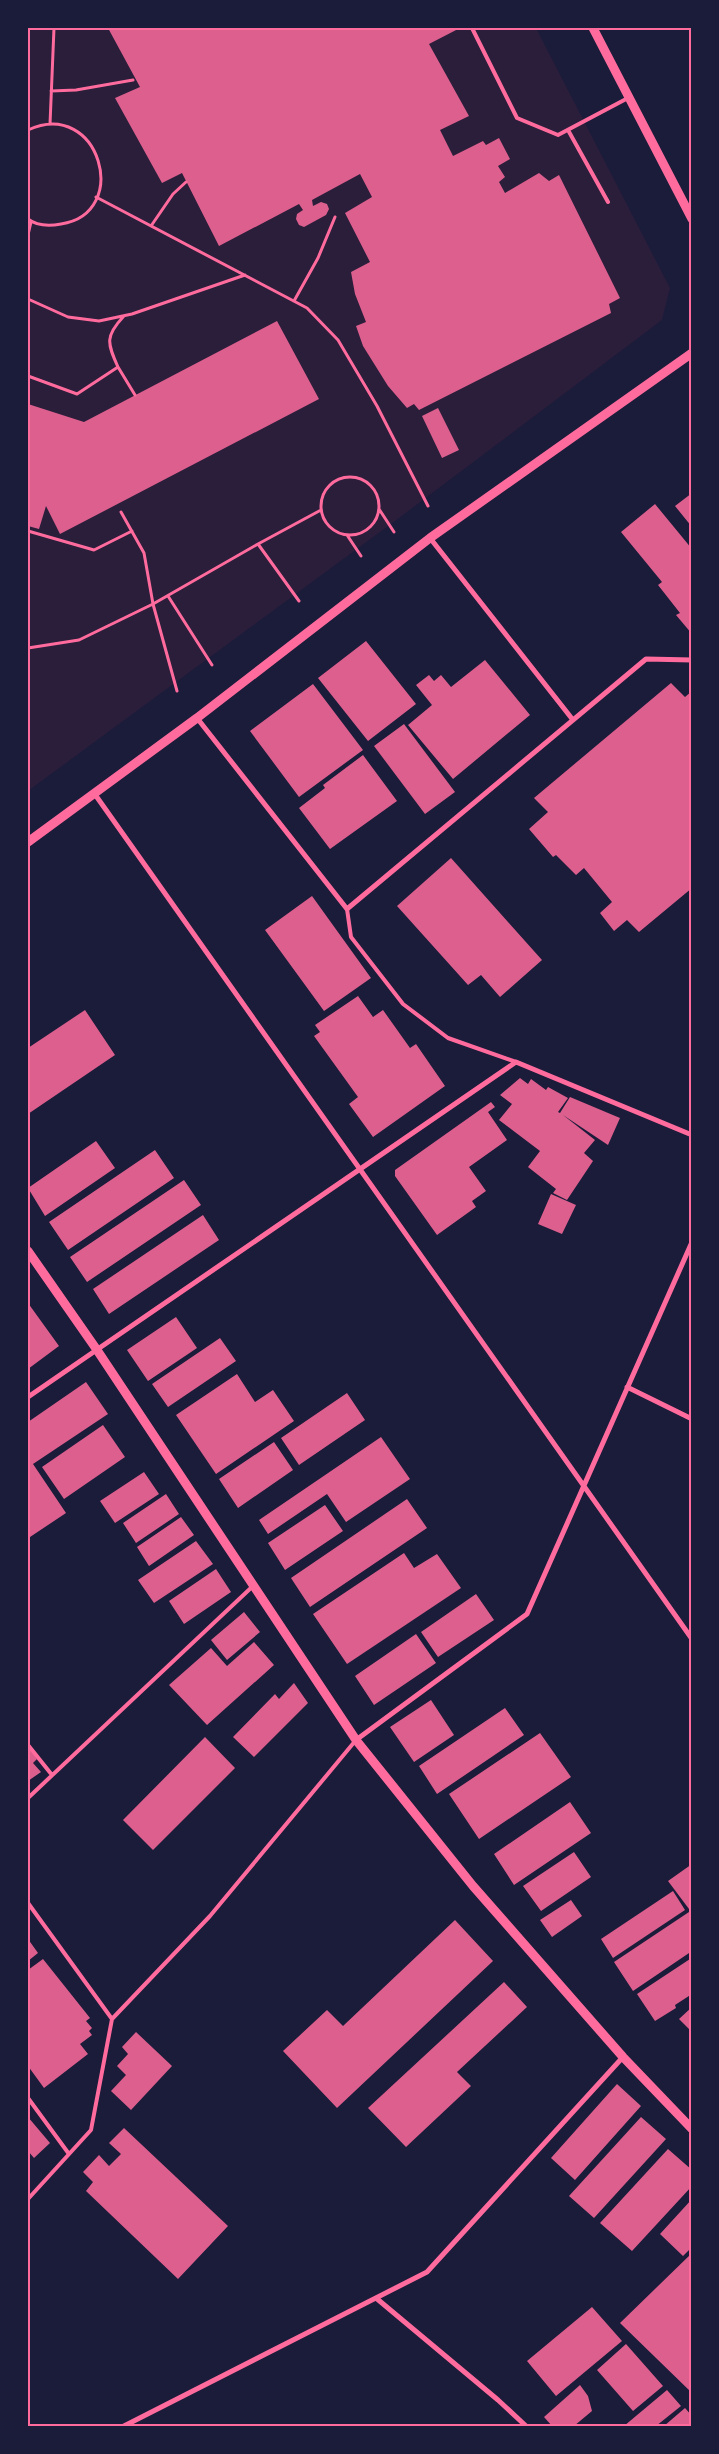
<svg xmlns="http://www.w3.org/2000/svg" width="719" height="2454" viewBox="0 0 719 2454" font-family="'Alegreya Sans',sans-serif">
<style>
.green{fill:#2a1e3b}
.building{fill:#dd5f8e}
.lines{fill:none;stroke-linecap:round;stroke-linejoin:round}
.path{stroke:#ff6b9d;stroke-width:3}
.service{stroke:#ff6b9d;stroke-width:4}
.minor{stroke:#ff6b9d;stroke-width:5}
.tertiary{stroke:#ff6b9d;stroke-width:9}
.neatline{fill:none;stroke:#ff6b9d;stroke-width:2}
</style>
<rect width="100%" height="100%" fill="#1b1b3a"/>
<path class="green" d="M 28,28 L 536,28 L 670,288 L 662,320 L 395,521 L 28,791 Z"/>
<path class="building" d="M 108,28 L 460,28 L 429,44 L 469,116 L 440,130 L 453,156 L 483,141 L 486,145 L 499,138 L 510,159 L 498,166 L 505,177 L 499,182 L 505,193 L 539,173 L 549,181 L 559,175 L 620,298 L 609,304 L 611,313 L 419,410 L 414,404 L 407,408 L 388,386 L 363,346 L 356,326 L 366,322 L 355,294 L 351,272 L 370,262 L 345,213 L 372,197 L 360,174 L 312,200 L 313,206 L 321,202 L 327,204 L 329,209 L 326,215 L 304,227 L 299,225 L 296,219 L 297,214 L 303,210 L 299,204 L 219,246 L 182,173 L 162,183 L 115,98 L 140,87 Z
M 277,321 L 319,399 L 60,534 L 46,506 L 39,529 L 28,526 L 28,404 L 84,422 Z
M 438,408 L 459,450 L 442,458 L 422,416 Z
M 692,493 L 692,527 L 675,506 Z
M 655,504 L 692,549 L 692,634 L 676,615 L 680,613 L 658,585 L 662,582 L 621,532 Z
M 366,641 L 416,704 L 368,741 L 318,678 Z
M 485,660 L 530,715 L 453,779 L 408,725 L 432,705 L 416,685 L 429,675 L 434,681 L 441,675 L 451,687 Z
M 671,683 L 685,697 L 692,691 L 692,888 L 639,932 L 627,920 L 614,931 L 600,913 L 612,902 L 584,868 L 576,875 L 556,855 L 553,857 L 529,829 L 548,812 L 534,798 Z
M 313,684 L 363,750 L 299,797 L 250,731 Z
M 404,724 L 455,792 L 425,814 L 374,746 Z
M 363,755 L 397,801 L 330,849 L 299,808 L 325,788 L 323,785 Z
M 451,858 L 542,960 L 500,997 L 481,975 L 468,985 L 397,906 Z
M 312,896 L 371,978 L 324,1011 L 265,930 Z
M 358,996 L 373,1017 L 383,1010 L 410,1048 L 416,1044 L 445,1086 L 373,1137 L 349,1104 L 358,1097 L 314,1036 L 320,1032 L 315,1025 Z
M 85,1010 L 115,1055 L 28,1114 L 28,1048 Z
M 520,1078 L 528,1084 L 531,1079 L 546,1090 L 548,1087 L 568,1098 L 558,1112 L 560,1113 L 570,1097 L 620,1118 L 608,1145 L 563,1115 L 595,1140 L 584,1153 L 593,1161 L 567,1200 L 553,1193 L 556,1189 L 528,1167 L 540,1151 L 499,1120 L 512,1104 L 500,1095 Z
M 491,1102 L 495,1107 L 488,1112 L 507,1140 L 469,1167 L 486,1191 L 472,1201 L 476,1207 L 437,1235 L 395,1176 L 395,1170 Z
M 96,1141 L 115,1168 L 45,1216 L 28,1188 Z
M 155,1150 L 174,1178 L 68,1250 L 49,1222 Z
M 184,1180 L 201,1205 L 87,1282 L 70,1257 Z
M 551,1194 L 576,1205 L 562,1234 L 538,1224 Z
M 203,1215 L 219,1240 L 109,1314 L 93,1289 Z
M 28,1303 L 59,1346 L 28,1369 Z
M 176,1317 L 197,1348 L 148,1381 L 127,1350 Z
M 220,1338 L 236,1361 L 168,1407 L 152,1384 Z
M 237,1374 L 255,1402 L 273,1390 L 294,1421 L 216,1474 L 176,1415 Z
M 86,1382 L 108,1414 L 33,1464 L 66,1513 L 30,1537 L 28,1534 L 28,1422 Z
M 347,1393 L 365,1420 L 299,1465 L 281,1438 Z
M 103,1425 L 125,1457 L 64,1499 L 42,1467 Z
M 381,1437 L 410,1479 L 346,1522 L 327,1494 L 268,1534 L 259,1520 Z
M 274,1442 L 293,1470 L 238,1508 L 219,1479 Z
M 144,1472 L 159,1494 L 115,1523 L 100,1501 Z
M 166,1494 L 179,1514 L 136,1543 L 123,1523 Z
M 407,1499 L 427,1528 L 310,1607 L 291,1578 Z
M 325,1505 L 343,1531 L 285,1570 L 268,1543 Z
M 181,1517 L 194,1535 L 149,1566 L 137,1547 Z
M 196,1541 L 213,1564 L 154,1603 L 138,1580 Z
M 404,1553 L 414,1568 L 437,1554 L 461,1588 L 347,1664 L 313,1614 Z
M 216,1569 L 231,1592 L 184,1624 L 169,1601 Z
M 476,1594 L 494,1620 L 438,1657 L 421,1632 Z
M 244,1612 L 260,1632 L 227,1660 L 211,1640 Z
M 416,1634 L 436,1663 L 374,1705 L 355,1676 Z
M 254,1642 L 274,1665 L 207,1725 L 169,1685 L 211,1648 L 227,1666 Z
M 294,1683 L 308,1703 L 254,1757 L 233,1737 L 275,1694 L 279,1699 Z
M 431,1700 L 454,1735 L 414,1762 L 390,1727 Z
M 505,1708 L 524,1735 L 437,1794 L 419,1766 Z
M 540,1733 L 571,1777 L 479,1839 L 449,1794 Z
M 205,1737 L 235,1768 L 153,1850 L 123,1820 Z
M 28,1747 L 37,1759 L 33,1763 L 41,1772 L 28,1781 Z
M 570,1802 L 591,1833 L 514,1885 L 494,1854 Z
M 574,1852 L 591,1877 L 541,1911 L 523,1886 Z
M 692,1864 L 692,1907 L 689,1909 L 668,1881 Z
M 673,1891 L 685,1910 L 613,1958 L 601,1939 Z
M 571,1900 L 582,1916 L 552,1937 L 540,1920 Z
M 692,1910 L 692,1951 L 633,1991 L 614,1962 Z
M 455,1920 L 493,1961 L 337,2108 L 283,2051 L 327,2010 L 343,2026 Z
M 28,1939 L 38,1953 L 28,1961 Z
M 43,1959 L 90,2018 L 86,2021 L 92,2028 L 89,2031 L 92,2035 L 80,2044 L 88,2054 L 44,2088 L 28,2066 L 28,1970 Z
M 690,1959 L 692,1994 L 675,2005 L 676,2008 L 655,2021 L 637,1994 Z
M 504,1982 L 527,2007 L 457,2072 L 471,2086 L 406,2147 L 368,2108 Z
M 692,2007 L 692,2032 L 679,2019 Z
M 136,2032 L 172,2066 L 131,2110 L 111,2091 L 126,2075 L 117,2066 L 128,2054 L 122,2047 Z
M 617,2084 L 641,2106 L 575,2180 L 551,2158 Z
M 28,2117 L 50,2143 L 34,2158 L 28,2151 Z
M 641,2117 L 666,2139 L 594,2218 L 569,2196 Z
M 124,2128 L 228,2226 L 178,2279 L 86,2191 L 93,2182 L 83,2172 L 99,2155 L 109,2166 L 121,2154 L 109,2143 Z
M 668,2149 L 692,2170 L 692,2186 L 632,2251 L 600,2223 Z
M 692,2199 L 692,2247 L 683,2256 L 660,2234 Z
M 692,2253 L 692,2393 L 620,2323 Z
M 592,2307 L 622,2341 L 556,2396 L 527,2361 Z
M 626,2344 L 663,2386 L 633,2411 L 597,2370 Z
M 580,2385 L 588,2396 L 592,2411 L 574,2426 L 552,2426 L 544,2417 Z
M 667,2390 L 681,2406 L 656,2426 L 624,2426 Z
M 685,2408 L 692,2416 L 692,2426 L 664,2426 Z"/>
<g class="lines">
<path class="path" d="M 51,91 L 76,90 L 133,80
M 50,124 L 54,28
M 28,130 C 100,97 132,214 61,224 C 50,226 37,226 28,219
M 96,197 L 307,308 L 338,340 L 377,406 L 428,506
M 151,226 L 173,194 L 186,182
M 28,235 L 31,222
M 28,299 L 68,317 L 99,321 L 132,314 L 245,275
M 294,301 L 318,258 L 335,217
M 118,367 L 135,395
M 28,376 L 77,394 L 118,367 C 107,343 105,336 124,316
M321 506a29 29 0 1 1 58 0a29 29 0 1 1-58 0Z
M 379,509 L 394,532
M 121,512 L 144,553 L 153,604 L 177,691
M 28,531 L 94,550 L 132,531
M 347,535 L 361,556
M 258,544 L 321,510
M 168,596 L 212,665
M 28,648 L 79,640 L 153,604 L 258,544 L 299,601"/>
<path class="service" d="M 472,28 L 517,118 L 558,135 L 628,98
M 568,130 L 608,202
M 347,909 L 351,937 L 403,1004 L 448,1038 L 516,1062
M 28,1745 L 52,1775
M 28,1798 L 253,1586
M 28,1903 L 112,2019
M 28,2098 L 69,2154
M 28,2199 L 91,2130 L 112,2019 L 210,1916 L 356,1740"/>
<path class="minor" d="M 430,538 L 573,720
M 197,718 L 347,909 L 646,659 L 692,660
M 94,793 L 692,1639
M 627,1387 L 692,1419
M 28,1397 L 516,1062 L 692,1135
M 356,1740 L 527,1614 L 692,1242
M 376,2298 L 498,2400 L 526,2426
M 124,2426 L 427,2272 L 623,2057"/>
<path class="tertiary" d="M 593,28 L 692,219
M 28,842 L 197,718 L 430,538 L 692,353
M 28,1251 L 97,1350 L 356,1740 L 473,1886 L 623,2057 L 692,2129"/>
</g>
<rect width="719" height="2454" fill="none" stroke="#1b1b3a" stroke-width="58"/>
<rect x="29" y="29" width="661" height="2396" class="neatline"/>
</svg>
